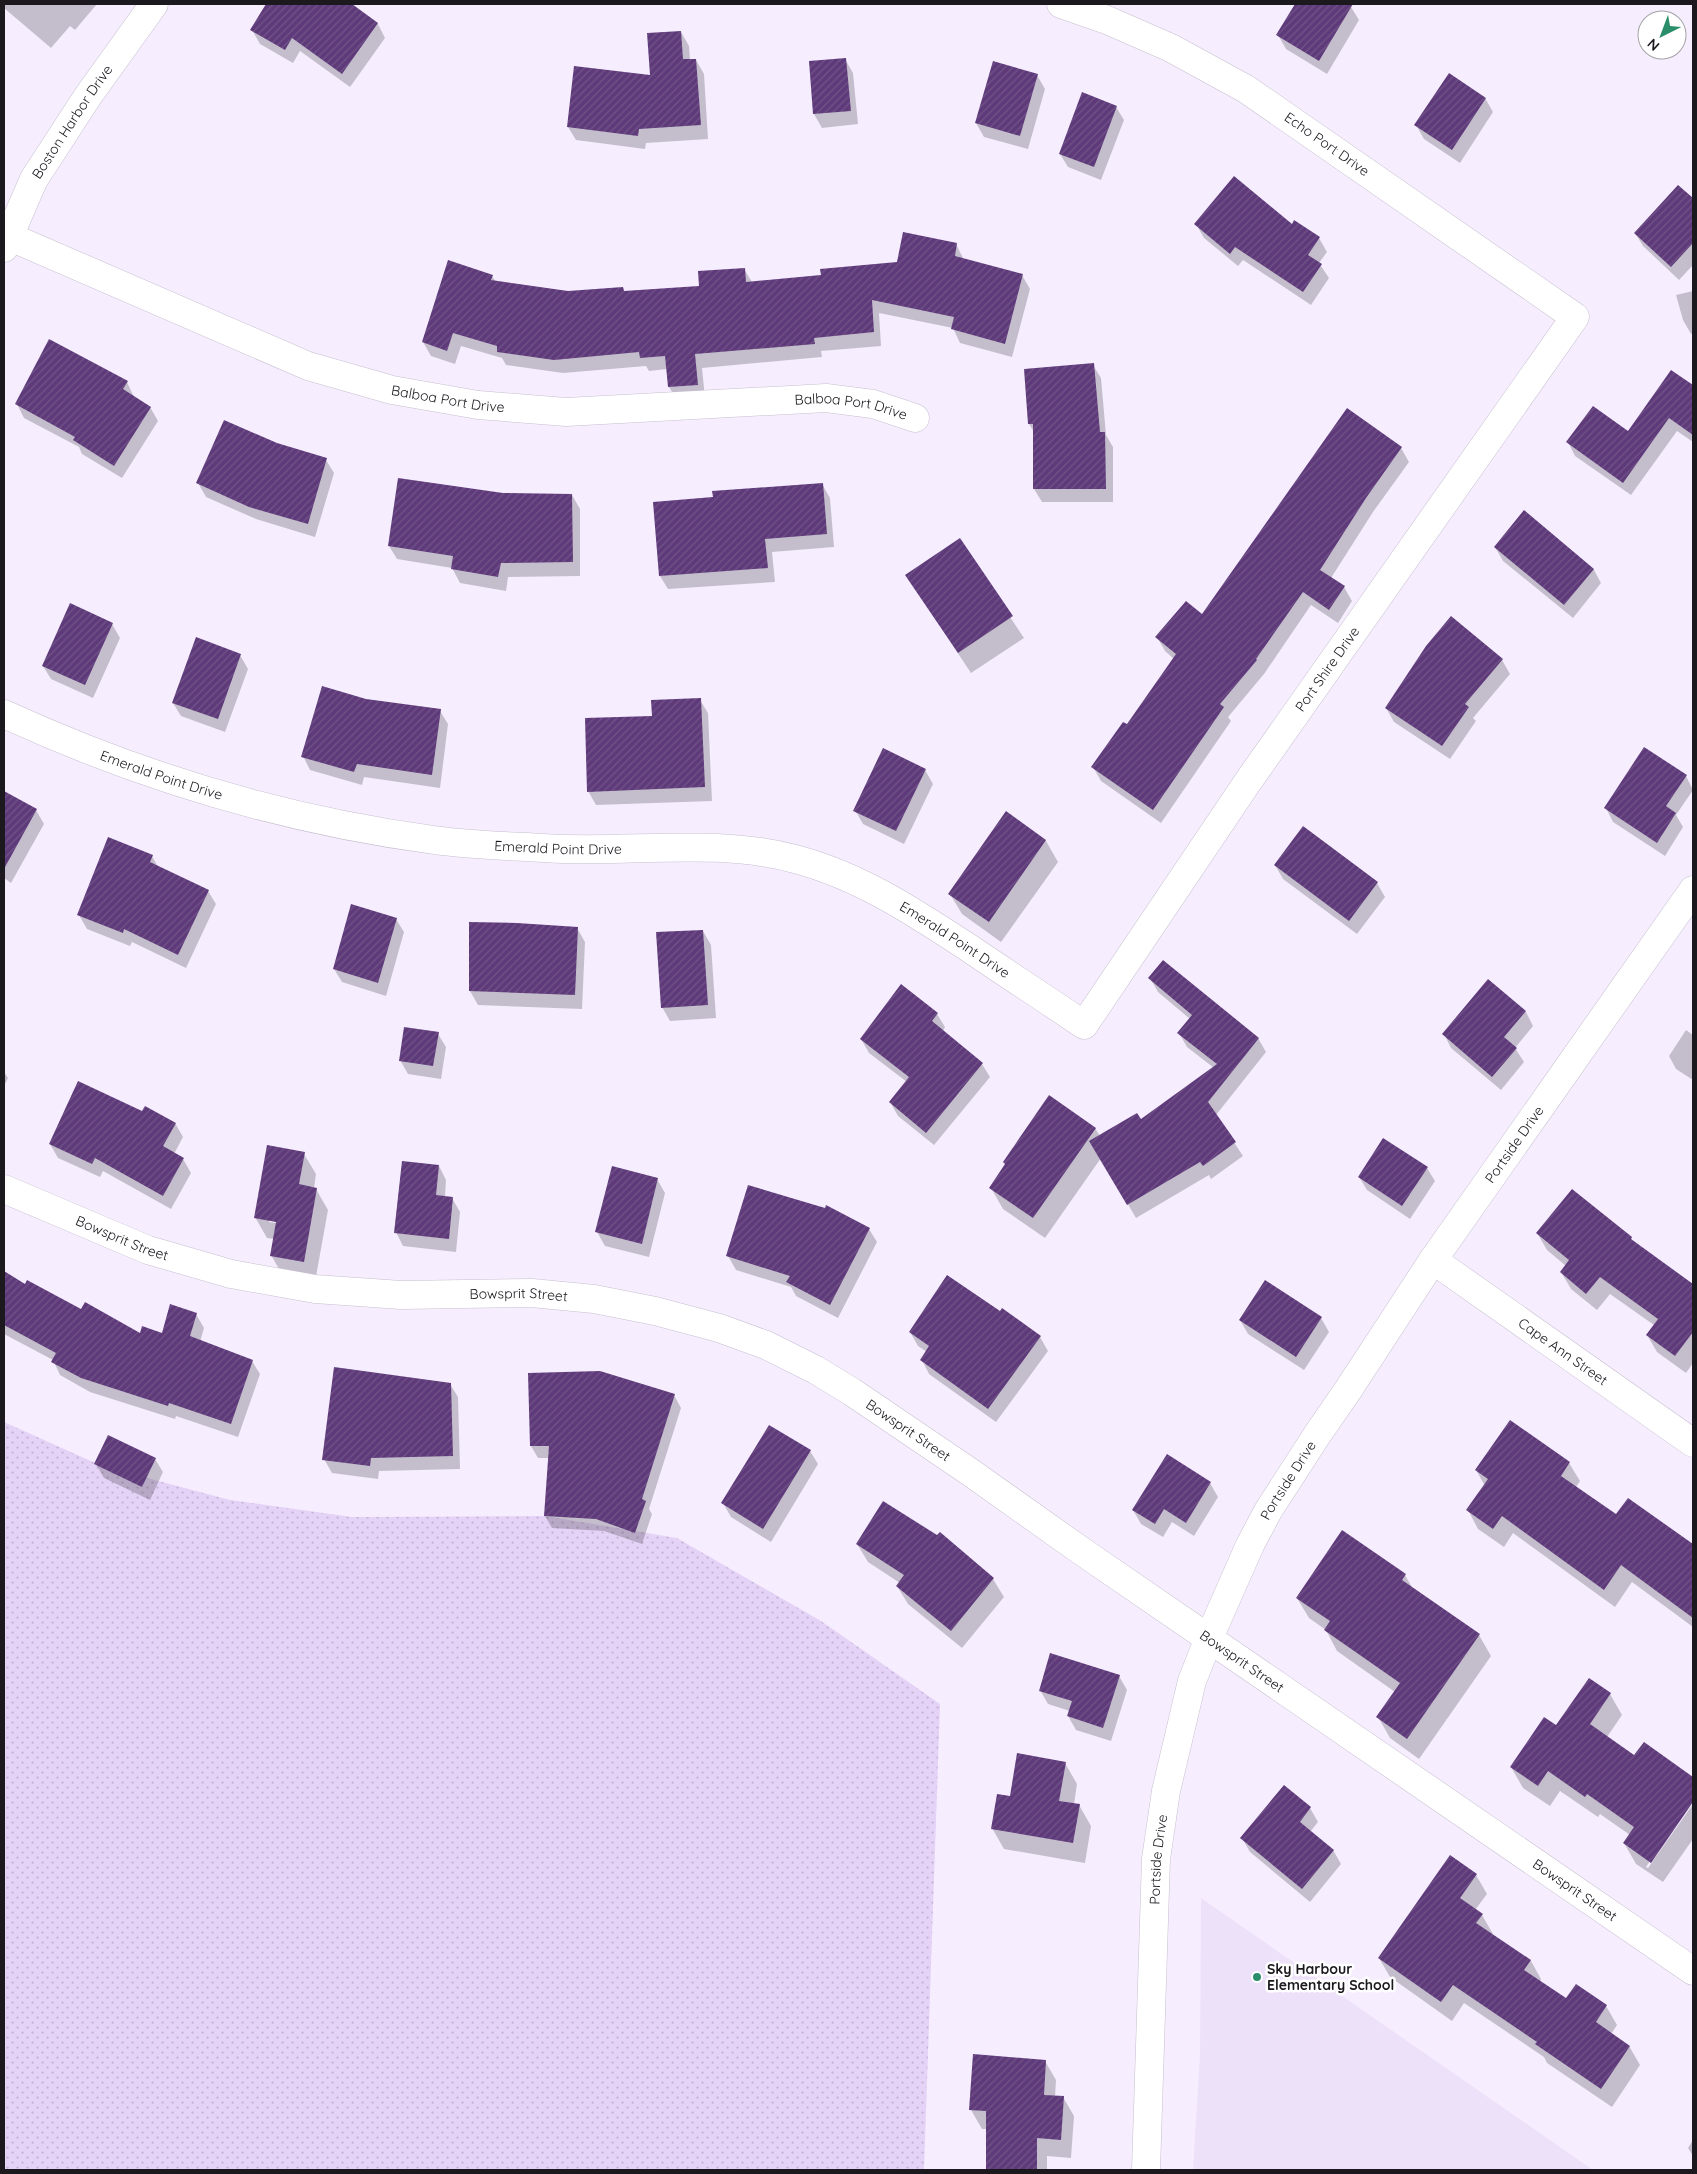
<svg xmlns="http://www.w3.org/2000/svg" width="1697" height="2174" viewBox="0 0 1697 2174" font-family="Quicksand,sans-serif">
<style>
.built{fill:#ede1f9}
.grass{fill:url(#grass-dots)}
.shadow{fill:#0003;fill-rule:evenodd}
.building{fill:url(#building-hatch)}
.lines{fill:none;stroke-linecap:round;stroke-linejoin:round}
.minor-casing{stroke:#c7bfcf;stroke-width:29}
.minor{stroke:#fff;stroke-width:28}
.poi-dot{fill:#298e69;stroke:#fff;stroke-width:2}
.labels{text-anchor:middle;stroke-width:5;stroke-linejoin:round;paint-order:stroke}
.street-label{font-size:14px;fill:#1b181e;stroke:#fff}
.poi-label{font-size:14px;font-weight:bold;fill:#1b181e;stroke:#fff;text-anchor:start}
</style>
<defs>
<pattern id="grass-dots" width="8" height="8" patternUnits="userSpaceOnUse" patternTransform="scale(1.25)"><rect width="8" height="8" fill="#e5d2f7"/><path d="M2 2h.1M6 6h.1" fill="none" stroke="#c4b4d3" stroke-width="1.8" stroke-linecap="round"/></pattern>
<pattern id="building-hatch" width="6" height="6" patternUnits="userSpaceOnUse" patternTransform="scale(1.25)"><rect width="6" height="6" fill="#5e3a7a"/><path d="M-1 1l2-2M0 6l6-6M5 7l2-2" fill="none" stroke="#715487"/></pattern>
</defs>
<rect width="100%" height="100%" fill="#f6eeff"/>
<path class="built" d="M 1201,1898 L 1593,2170 L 1193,2170 L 1200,2055 Z"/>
<path class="grass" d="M 4,1422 L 102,1466 L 230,1500 L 352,1517 L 545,1516 L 677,1538 L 821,1621 L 940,1704 L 924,2170 L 4,2170 Z"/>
<path class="shadow" d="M 4,4 L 97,4 L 75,30 L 70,26 L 51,48 L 4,8 Z
M 267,4 L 345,4 L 351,7 L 352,6 L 378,24 L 385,38 L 350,87 L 300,51 L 293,63 L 260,44 L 252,30 Z
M 1297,4 L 1346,4 L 1351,7 L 1359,20 L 1327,74 L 1286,49 L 1278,35 Z
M 681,32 L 689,46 L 690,60 L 696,60 L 704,74 L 708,139 L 646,143 L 645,149 L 576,140 L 568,127 L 651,76 Z
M 845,59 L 853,73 L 858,124 L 822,128 L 814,114 L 810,62 Z
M 1037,75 L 1045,89 L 1028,149 L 984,137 L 976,123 Z
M 1485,98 L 1493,112 L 1460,163 L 1424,139 L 1416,125 Z
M 1116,107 L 1124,120 L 1101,180 L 1068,167 L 1060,154 Z
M 1679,186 L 1693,200 L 1693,265 L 1679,280 L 1643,246 L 1635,233 Z
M 1196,224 L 1292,225 L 1319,238 L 1327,252 L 1319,263 L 1329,278 L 1311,305 L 1243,260 L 1238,266 L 1204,238 Z
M 956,244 L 964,260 L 1022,275 L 1030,289 L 1012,357 L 960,343 L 953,328 L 879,313 L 881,346 L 821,351 L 822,357 L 702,368 L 705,398 L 677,400 L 669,387 L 667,369 L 649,371 L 646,366 L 563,373 L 506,365 L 502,358 L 461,346 L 455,364 L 431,356 L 423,342 L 492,276 L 496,282 L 568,293 L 623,288 L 625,293 L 700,287 L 744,269 L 752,282 L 822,276 L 898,263 Z
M 1693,291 L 1693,333 L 1691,334 L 1683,320 L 1676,295 Z
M 1093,365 L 1101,378 L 1106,435 L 1113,447 L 1113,502 L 1042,502 L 1034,489 L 1034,432 L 1029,424 Z
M 1672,371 L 1693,386 L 1693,442 L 1677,431 L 1631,495 L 1575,456 L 1568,442 L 1628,432 Z
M 127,382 L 134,397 L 150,407 L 158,421 L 122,478 L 82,454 L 79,447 L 24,418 L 17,404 Z
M 1347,409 L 1401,448 L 1409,462 L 1373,512 L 1331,578 L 1344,587 L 1352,601 L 1338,623 L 1311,605 L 1264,674 L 1228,717 L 1231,721 L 1161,823 L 1101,781 L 1093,767 L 1127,726 L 1174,659 L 1165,651 L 1157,637 L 1202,616 Z
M 277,444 L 326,460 L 334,473 L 315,537 L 256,519 L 206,497 L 198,483 Z
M 822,484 L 830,498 L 834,547 L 772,552 L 775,582 L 668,589 L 660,576 L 714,498 Z
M 503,495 L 572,495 L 580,509 L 580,576 L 508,577 L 506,591 L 460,583 L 452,568 L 397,559 L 389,546 Z
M 1524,512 L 1594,570 L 1601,583 L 1573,618 L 1503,561 L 1495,547 Z
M 959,540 L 1024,638 L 971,673 L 906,575 Z
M 112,624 L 120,638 L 93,698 L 51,679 L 43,666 Z
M 240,655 L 248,669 L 225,732 L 181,716 L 173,703 Z
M 1502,660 L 1510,674 L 1473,718 L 1476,721 L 1450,759 L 1394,722 L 1386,708 Z
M 366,700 L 440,711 L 448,724 L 440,788 L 364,777 L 362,785 L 310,770 L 303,756 Z
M 700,700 L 708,713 L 712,801 L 596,805 L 588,791 L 653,718 Z
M 925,770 L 933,784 L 904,844 L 863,824 L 855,810 Z
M 1686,776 L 1693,790 L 1676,815 L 1683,827 L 1665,856 L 1613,822 L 1606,808 Z
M 4,792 L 36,810 L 44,824 L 11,883 L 4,878 Z
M 1007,813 L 1046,841 L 1058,862 L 1001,942 L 962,914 L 950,894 Z
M 152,856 L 158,867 L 208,891 L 216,904 L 186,968 L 132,942 L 130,946 L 87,929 L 79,915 Z
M 1275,865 L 1377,883 L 1385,897 L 1357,934 L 1283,879 Z
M 396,919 L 404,932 L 386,996 L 342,982 L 334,969 Z
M 577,928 L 585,942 L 582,1009 L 478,1005 L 470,991 Z
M 703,931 L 711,945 L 716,1018 L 670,1021 L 662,1007 Z
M 1150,978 L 1258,1038 L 1266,1052 L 1216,1115 L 1243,1156 L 1211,1179 L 1209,1175 L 1136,1218 L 1101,1158 L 1045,1238 L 1003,1209 L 991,1188 L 1095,1128 L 1100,1136 L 1140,1121 L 1214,1068 L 1187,1047 L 1179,1033 L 1190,1019 L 1158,992 Z
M 1489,981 L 1526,1012 L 1533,1026 L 1515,1048 L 1524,1062 L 1501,1090 L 1451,1048 L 1444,1034 Z
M 937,1014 L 945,1027 L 943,1031 L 982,1064 L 990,1077 L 934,1145 L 898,1116 L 890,1102 L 907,1082 L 869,1053 L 861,1039 Z
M 1686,1030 L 1693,1035 L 1693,1080 L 1676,1069 L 1669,1056 Z
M 438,1034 L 446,1047 L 441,1079 L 408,1074 L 400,1060 Z
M 4,1072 L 8,1078 L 4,1086 Z
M 143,1113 L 175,1123 L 183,1137 L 174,1154 L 183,1159 L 191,1173 L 171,1209 L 103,1171 L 100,1177 L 58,1158 L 50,1144 Z
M 304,1154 L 316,1174 L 314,1188 L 316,1189 L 328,1210 L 315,1282 L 283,1276 L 271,1255 L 274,1239 L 267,1238 L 255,1217 ZM 269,1219 L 282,1222 L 282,1224 L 269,1222 Z
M 439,1166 L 446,1180 L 445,1197 L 452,1198 L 460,1212 L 456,1252 L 403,1246 L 396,1232 Z
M 1427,1168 L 1435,1181 L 1410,1219 L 1367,1190 L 1359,1177 Z
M 657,1179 L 665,1193 L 649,1257 L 605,1246 L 597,1232 Z
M 869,1229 L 877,1242 L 838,1318 L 796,1296 L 791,1287 L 736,1270 L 728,1256 Z
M 1537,1233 L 1631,1238 L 1634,1243 L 1693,1286 L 1693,1363 L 1686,1373 L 1657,1352 L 1647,1335 L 1654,1325 L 1610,1294 L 1597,1310 L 1571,1289 L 1561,1272 L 1566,1266 L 1547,1250 Z
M 4,1272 L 25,1286 L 140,1335 L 163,1334 L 196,1314 L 204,1328 L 200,1342 L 252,1361 L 260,1374 L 238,1437 L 176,1416 L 175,1419 L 90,1392 L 60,1375 L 53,1360 L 4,1334 Z
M 1003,1310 L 1040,1337 L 1048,1351 L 996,1422 L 929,1374 L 922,1360 L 927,1352 L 918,1346 L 910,1332 L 1001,1312 Z
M 1321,1318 L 1329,1332 L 1304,1370 L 1248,1334 L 1240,1320 Z
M 450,1384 L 458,1397 L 460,1469 L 379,1471 L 378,1479 L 332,1473 L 324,1459 Z
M 674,1395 L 681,1408 L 649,1509 L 652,1514 L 642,1544 L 604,1531 L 552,1528 L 545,1516 L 549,1458 L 538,1458 L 531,1446 Z
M 810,1451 L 818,1464 L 771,1542 L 731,1517 L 723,1503 Z
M 1168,1456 L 1210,1483 L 1218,1497 L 1194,1536 L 1172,1522 L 1163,1537 L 1141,1524 L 1133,1510 Z
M 155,1459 L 163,1472 L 150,1500 L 104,1478 L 96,1464 Z
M 1569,1463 L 1580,1481 L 1576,1487 L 1617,1516 L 1628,1500 L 1693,1546 L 1693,1627 L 1632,1582 L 1615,1607 L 1513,1533 L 1504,1547 L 1478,1529 L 1468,1510 L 1485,1486 L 1476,1470 Z
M 857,1544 L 993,1579 L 1004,1597 L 962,1648 L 908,1604 L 897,1586 L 900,1583 L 868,1562 Z
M 1405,1575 L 1413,1589 L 1479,1635 L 1491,1656 L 1419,1759 L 1390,1738 L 1378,1717 L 1395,1692 L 1337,1651 L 1326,1630 L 1309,1618 L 1297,1598 Z
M 1119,1676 L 1127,1690 L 1111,1741 L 1076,1730 L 1068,1716 L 1070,1711 L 1048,1704 L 1040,1690 Z
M 1590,1680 L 1610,1694 L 1622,1715 L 1607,1737 L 1635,1756 L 1644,1744 L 1693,1778 L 1693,1800 L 1646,1867 L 1648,1868 L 1693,1804 L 1693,1839 L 1663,1882 L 1636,1864 L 1624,1843 L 1630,1835 L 1600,1814 L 1598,1817 L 1560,1791 L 1550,1806 L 1523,1788 L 1511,1767 L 1557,1727 Z
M 1065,1763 L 1077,1784 L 1074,1804 L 1079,1805 L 1091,1826 L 1085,1863 L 1004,1849 L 992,1828 L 1011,1798 Z
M 1284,1786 L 1310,1808 L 1318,1822 L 1310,1832 L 1333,1850 L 1341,1864 L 1310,1902 L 1250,1852 L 1242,1838 Z
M 1476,1875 L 1487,1894 L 1475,1910 L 1482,1915 L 1493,1934 L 1492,1935 L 1531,1961 L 1541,1979 L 1540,1982 L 1567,2000 L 1606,2006 L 1617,2025 L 1611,2034 L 1629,2046 L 1640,2065 L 1612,2107 L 1547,2063 L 1544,2057 L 1464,2003 L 1452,2021 L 1390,1977 L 1379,1958 Z
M 1045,2061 L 1056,2080 L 1055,2097 L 1063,2097 L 1074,2116 L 1071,2158 L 1047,2156 L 1047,2170 L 988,2170 L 987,2129 L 982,2129 L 971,2110 Z
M 1693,2140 L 1693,2156 L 1688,2148 Z"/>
<path class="building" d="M 266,4 L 352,4 L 378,23 L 342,74 L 292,38 L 285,50 L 250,30 Z
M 1295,4 L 1353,4 L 1319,61 L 1276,35 Z
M 681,31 L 683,59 L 696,59 L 701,125 L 639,129 L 638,136 L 567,127 L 574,66 L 650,75 L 647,33 Z
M 846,58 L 851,111 L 813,114 L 809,61 Z
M 993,61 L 1038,74 L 1020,136 L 975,123 Z
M 1449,73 L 1486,98 L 1452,150 L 1414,125 Z
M 1082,92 L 1117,106 L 1094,167 L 1059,154 Z
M 1234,176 L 1292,224 L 1294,220 L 1320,237 L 1308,255 L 1322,264 L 1303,292 L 1235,247 L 1230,254 L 1194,224 Z
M 1678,185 L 1693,198 L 1693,243 L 1671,267 L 1634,233 Z
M 903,232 L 957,243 L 955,256 L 1023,274 L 1005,344 L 951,329 L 954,317 L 872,300 L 874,332 L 814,338 L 815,344 L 695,354 L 698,385 L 668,387 L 665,356 L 640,358 L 639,352 L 554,360 L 497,352 L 497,346 L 453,333 L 447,351 L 422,342 L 448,260 L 493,275 L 491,280 L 568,291 L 623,287 L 624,291 L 699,286 L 698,271 L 745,268 L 746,282 L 821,275 L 820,269 L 897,262 Z
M 49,339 L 128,381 L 123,389 L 151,407 L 114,466 L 73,440 L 75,437 L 15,404 Z
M 1094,363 L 1100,432 L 1105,432 L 1106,489 L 1033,489 L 1033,424 L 1028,424 L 1024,369 Z
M 1671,370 L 1693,385 L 1693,435 L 1669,418 L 1623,483 L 1566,442 L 1593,406 L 1628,431 Z
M 1347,408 L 1402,447 L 1366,498 L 1320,570 L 1345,586 L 1329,610 L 1303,592 L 1256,659 L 1257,660 L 1220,704 L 1224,707 L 1153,810 L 1091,767 L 1123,722 L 1127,724 L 1176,654 L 1155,637 L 1186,601 L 1202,614 Z
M 224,420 L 277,443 L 327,458 L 308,524 L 249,507 L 196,483 Z
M 398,478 L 503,493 L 572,494 L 573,562 L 501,563 L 498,577 L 451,569 L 453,556 L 388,546 Z
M 823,483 L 827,534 L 765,539 L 768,568 L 659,576 L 653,502 L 713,497 L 712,491 Z
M 1524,510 L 1594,569 L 1564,605 L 1494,547 Z
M 960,538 L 1013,616 L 958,653 L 905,575 Z
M 70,603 L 113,623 L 85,685 L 42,666 Z
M 1451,616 L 1503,659 L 1465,704 L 1469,707 L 1442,746 L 1385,708 L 1426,646 Z
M 196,637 L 241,654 L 218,719 L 172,703 Z
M 322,686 L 366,699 L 441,709 L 432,775 L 357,764 L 354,772 L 301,757 Z
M 701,698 L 705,787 L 587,792 L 585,718 L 652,716 L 651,700 Z
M 1644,747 L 1687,775 L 1666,806 L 1676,813 L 1657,843 L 1604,808 Z
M 883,748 L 926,769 L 896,831 L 853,811 Z
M 4,791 L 37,809 L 4,869 Z
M 1006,811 L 1046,840 L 989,922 L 948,894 Z
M 1303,826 L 1378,882 L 1349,921 L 1274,865 Z
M 108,837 L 153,855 L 150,862 L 209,890 L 178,955 L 124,929 L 123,933 L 77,915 Z
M 351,904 L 397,918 L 378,983 L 333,969 Z
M 469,922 L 517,923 L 578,927 L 575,995 L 469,991 Z
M 703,930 L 708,1005 L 661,1008 L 656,932 Z
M 1163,960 L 1259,1038 L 1208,1102 L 1236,1142 L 1203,1166 L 1200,1162 L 1127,1205 L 1089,1141 L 1137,1113 L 1141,1119 L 1217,1064 L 1177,1033 L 1192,1015 L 1148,978 Z
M 1488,979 L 1526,1011 L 1504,1037 L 1517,1048 L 1492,1077 L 1442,1034 Z
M 901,984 L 938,1013 L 932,1021 L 983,1063 L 926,1133 L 889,1102 L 909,1077 L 860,1039 Z
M 404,1027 L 439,1032 L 433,1066 L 399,1061 Z
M 78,1081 L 142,1111 L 145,1106 L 176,1123 L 163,1146 L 184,1158 L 163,1196 L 95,1158 L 92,1164 L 49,1144 Z
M 1049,1095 L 1096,1128 L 1033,1218 L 989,1188 L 1005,1164 L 1003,1162 Z
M 1383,1138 L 1428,1167 L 1402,1206 L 1358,1177 Z
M 267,1145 L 305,1152 L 299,1184 L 317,1188 L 304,1262 L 270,1256 L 276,1222 L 254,1218 Z
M 402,1161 L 439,1165 L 436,1195 L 453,1197 L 449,1239 L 394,1233 Z
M 612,1166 L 658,1178 L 642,1244 L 595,1232 Z
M 748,1185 L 825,1208 L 826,1205 L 870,1228 L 830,1305 L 786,1282 L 790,1276 L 726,1256 Z
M 1572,1189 L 1632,1237 L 1631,1239 L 1693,1284 L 1693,1332 L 1675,1356 L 1646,1335 L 1658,1319 L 1600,1277 L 1586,1294 L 1560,1272 L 1569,1260 L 1536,1233 Z
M 4,1271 L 25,1284 L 27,1280 L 81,1309 L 85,1302 L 140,1333 L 142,1326 L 162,1333 L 170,1304 L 197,1313 L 190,1336 L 253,1360 L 231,1424 L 169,1403 L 168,1406 L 81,1378 L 51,1362 L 56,1353 L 4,1325 Z
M 947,1275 L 1000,1311 L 1002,1308 L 1041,1336 L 988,1409 L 920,1360 L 929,1346 L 909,1332 Z
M 1265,1280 L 1322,1317 L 1296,1357 L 1239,1320 Z
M 334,1367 L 451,1383 L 453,1456 L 371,1458 L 370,1466 L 322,1460 Z
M 600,1371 L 675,1394 L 642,1499 L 646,1501 L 635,1533 L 596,1519 L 544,1516 L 549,1446 L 530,1446 L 528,1373 Z
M 1510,1420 L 1570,1462 L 1561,1476 L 1616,1514 L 1628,1498 L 1693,1544 L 1693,1618 L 1621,1565 L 1604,1590 L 1502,1516 L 1493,1529 L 1466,1510 L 1488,1479 L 1475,1470 Z
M 769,1425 L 811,1450 L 763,1529 L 721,1503 Z
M 108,1435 L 156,1458 L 142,1487 L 94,1464 Z
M 1167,1454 L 1211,1482 L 1186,1523 L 1164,1509 L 1155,1524 L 1132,1510 Z
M 883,1501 L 937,1535 L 940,1532 L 994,1578 L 951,1631 L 896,1586 L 904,1575 L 856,1544 Z
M 1342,1530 L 1406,1574 L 1402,1580 L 1480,1634 L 1407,1739 L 1376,1717 L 1400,1683 L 1324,1630 L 1330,1621 L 1296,1598 Z
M 1050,1653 L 1120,1675 L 1103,1728 L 1067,1716 L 1072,1701 L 1039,1691 Z
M 1589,1678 L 1611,1693 L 1590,1724 L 1634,1755 L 1644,1742 L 1693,1777 L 1693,1802 L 1651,1863 L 1623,1843 L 1634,1827 L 1587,1794 L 1585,1797 L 1548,1771 L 1538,1786 L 1510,1767 L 1544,1717 L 1556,1725 Z
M 1017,1753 L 1066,1762 L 1059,1801 L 1080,1804 L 1073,1843 L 991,1829 L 997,1794 L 1010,1796 Z
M 1284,1785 L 1311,1807 L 1300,1822 L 1334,1850 L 1302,1889 L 1240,1838 Z
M 1450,1855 L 1477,1874 L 1460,1898 L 1483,1914 L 1476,1923 L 1531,1960 L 1524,1970 L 1566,1998 L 1576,1984 L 1607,2005 L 1596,2022 L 1630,2046 L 1601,2089 L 1535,2044 L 1537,2042 L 1453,1985 L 1441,2002 L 1378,1958 Z
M 973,2054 L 1046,2060 L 1044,2095 L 1064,2096 L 1061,2140 L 1037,2138 L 1037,2170 L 986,2170 L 986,2111 L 969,2110 Z"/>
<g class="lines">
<defs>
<g id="minor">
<path id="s1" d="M 8,236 L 308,366 L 392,390 L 478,405 L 566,412 L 826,398 L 873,404 L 915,418"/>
<path id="s2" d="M 4,248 L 34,179 L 88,96 L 154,4"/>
<path id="s3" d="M 4,714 C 139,776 286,820 434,840 C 470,845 507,846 543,848 C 627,854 713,837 795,859 C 860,876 914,912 969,948 C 1007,974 1046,999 1084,1025 L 1247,783 L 1575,317 L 1246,89 L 1171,48 L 1107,20 L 1061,4"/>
<path id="s4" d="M 4,1189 L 148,1250 L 231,1274 L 315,1289 L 401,1295 L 532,1293 L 594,1299 L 655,1311 L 719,1328 L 766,1345 L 816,1370 L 852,1392 L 970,1472 L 1080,1550 L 1693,1971"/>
<path id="s5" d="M 1433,1260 L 1693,1443"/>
<path id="s6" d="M 1146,2170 L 1156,1859 L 1166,1791 L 1192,1681 L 1209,1638 L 1250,1545 L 1268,1511 L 1317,1435 L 1348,1390 L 1433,1260 L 1693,890"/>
</g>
</defs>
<use href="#minor" class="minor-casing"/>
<use href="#minor" class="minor"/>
</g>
<circle class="poi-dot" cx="1257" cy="1977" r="5"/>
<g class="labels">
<g class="street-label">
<text dy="5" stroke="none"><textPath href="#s2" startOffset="144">Boston Harbor Drive</textPath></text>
<text transform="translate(1327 144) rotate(35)" y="5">Echo Port Drive</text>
<text dy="5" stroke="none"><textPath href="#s1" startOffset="471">Balboa Port Drive</textPath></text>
<text dy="5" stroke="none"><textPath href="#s1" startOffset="876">Balboa Port Drive</textPath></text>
<text dy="5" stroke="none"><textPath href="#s3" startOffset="1578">Port Shire Drive</textPath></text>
<text dy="5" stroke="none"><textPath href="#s3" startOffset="169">Emerald Point Drive</textPath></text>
<text dy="5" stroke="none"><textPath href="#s3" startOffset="574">Emerald Point Drive</textPath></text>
<text dy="5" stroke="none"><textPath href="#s3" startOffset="992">Emerald Point Drive</textPath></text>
<text dy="5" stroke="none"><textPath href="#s6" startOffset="1121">Portside Drive</textPath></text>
<text dy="5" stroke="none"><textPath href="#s4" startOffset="128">Bowsprit Street</textPath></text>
<text dy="5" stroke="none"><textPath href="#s4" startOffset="532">Bowsprit Street</textPath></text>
<text dy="5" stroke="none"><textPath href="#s5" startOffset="159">Cape Ann Street</textPath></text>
<text dy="5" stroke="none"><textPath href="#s4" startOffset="952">Bowsprit Street</textPath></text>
<text dy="5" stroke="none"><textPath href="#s6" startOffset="716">Portside Drive</textPath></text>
<text dy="5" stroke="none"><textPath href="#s4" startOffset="1358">Bowsprit Street</textPath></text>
<text dy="5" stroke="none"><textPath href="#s6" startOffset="311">Portside Drive</textPath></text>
<text dy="5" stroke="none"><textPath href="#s4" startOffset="1762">Bowsprit Street</textPath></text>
</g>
<g class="poi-label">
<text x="1267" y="1974">Sky Harbour<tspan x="1267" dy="16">Elementary School</tspan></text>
</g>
</g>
<rect width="1697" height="2174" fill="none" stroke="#1b181e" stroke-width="10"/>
<g transform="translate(1662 35) rotate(222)"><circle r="24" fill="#ffffff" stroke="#a4a3a5"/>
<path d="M0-4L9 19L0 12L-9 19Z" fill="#298e69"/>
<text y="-8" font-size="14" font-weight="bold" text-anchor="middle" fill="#1b181e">N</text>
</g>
</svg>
